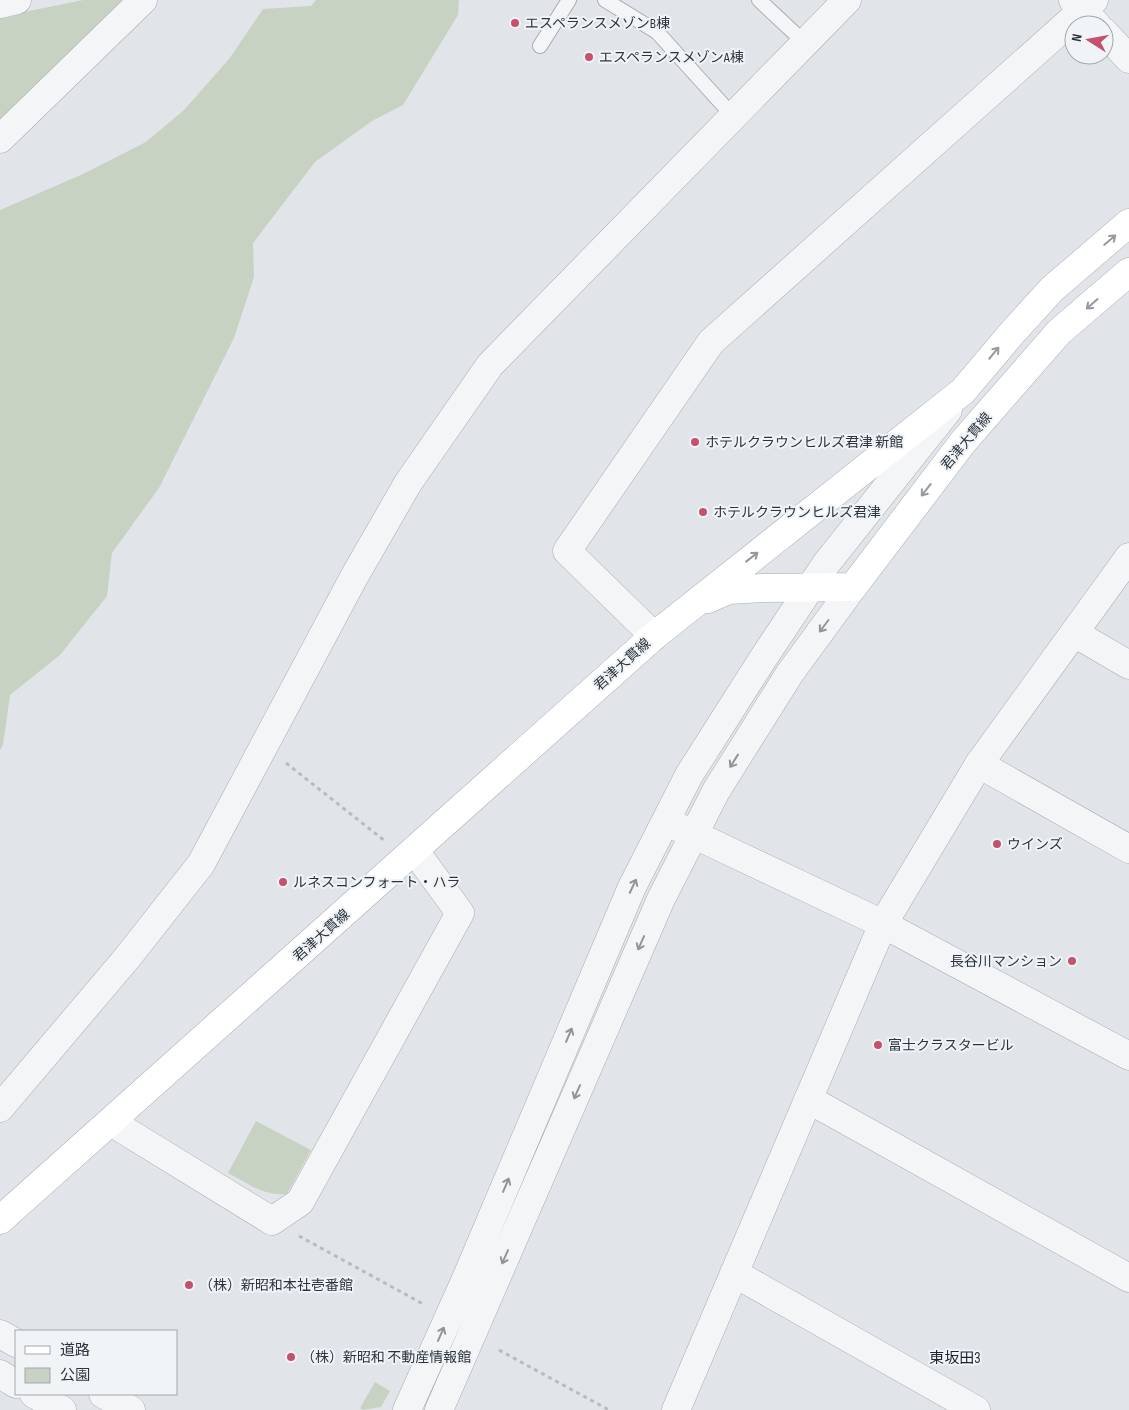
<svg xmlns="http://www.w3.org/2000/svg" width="1129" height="1410" viewBox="0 0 1129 1410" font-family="'Sofia Sans Condensed','Noto Sans JP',sans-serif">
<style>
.green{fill:#c8d2c3}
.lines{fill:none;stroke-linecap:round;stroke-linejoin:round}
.service-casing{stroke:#a7acb3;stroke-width:16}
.minor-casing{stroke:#a7acb3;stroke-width:29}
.tertiary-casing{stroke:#a7acb3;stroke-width:29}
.secondary-casing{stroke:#a7acb3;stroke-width:29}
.path{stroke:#b8bbc0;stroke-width:3;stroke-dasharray:4 4;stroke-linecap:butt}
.service{stroke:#f4f5f7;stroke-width:14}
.minor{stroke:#f4f5f7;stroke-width:28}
.tertiary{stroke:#f4f5f7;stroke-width:28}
.secondary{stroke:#fff;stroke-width:28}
.oneway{stroke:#959a9f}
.oneway2{stroke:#90949b}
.poi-dot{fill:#c2526e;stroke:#f1f4f6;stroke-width:2}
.labels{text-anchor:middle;stroke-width:4;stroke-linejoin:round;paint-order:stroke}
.poi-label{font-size:14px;fill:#2b343f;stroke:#f1f4f6;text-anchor:start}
.street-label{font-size:14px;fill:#2b343f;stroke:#f1f4f6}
.neighbourhood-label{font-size:15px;fill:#1d2530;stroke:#f1f4f6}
</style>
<rect width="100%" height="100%" fill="#e1e5e9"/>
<path class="green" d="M 83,0 L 122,0 L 123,2 L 0,120 L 0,17 Z
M 316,0 L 459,0 L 458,15 L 403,105 L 372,121 L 315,162 L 253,243 L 254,277 L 234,338 L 159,488 L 112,553 L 107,596 L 60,655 L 10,695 L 3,745 L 0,750 L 0,210 L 83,174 L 146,142 L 184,110 L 229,59 L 263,9 L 311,6 Z
M 256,1121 L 311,1150 L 287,1194 C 263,1196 249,1184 228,1173 Z
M 375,1382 L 390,1391 L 381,1407 L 363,1410 L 360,1408 Z"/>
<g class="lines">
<defs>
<path id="service" d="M 605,0 L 657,32 L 733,116
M 759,0 L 805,43
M 540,46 L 569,0"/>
<path id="minor" d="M 0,4 L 17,0
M 0,139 L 143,0
M 1074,633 L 1129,665
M 654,636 L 567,551 L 711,342 L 1094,0
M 979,764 L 1129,849
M 808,1099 L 1129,1278
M 0,1108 L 127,958 L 201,864 L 354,577 L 408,483 L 490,365 L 847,0
M 111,1122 L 272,1221 L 300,1202 L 460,913 L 415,851
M 734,1273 L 976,1410
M 676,1410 L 883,924"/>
<path id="tertiary" d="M 1073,0 L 1097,25
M 1104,32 L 1129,59
M 678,827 L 883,924 L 1129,1056
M 883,924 L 979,764 L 1129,557
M 0,1334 L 16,1343
M 0,1374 L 16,1384
M 34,1394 L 62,1410
M 103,1394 L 131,1410
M 407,1410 L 465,1281 L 632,887 L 689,775 L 764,657 L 826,564 L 948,410
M 439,1410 L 661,899 L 716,791 L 790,673 L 853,587"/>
<path id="secondary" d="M 708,599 L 729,590 L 762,588 L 853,587 L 963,442 L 1059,332 L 1129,272
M 0,1220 L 654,636 L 963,391 L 1012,333 L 1052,289 L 1129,223"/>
</defs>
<use href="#service" class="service-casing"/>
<use href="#minor" class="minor-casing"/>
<use href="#tertiary" class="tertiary-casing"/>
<use href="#secondary" class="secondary-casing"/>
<path class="path" d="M 286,763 L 385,841
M 299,1236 L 425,1305
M 499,1350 L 609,1410"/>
<use href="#service" class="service"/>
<use href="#minor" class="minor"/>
<use href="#tertiary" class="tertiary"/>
<use href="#secondary" class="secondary"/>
</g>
<defs><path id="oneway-shaft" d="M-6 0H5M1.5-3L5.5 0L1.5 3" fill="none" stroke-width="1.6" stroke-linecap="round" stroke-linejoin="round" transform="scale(1.25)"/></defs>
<g class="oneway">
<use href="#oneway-shaft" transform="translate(1110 240) rotate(-40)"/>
<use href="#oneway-shaft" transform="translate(1092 304) rotate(139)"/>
<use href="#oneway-shaft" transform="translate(994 353) rotate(-50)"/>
<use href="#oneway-shaft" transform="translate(926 490) rotate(128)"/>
<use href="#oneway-shaft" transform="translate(752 557) rotate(-38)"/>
</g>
<g class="oneway2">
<use href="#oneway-shaft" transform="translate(824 626) rotate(127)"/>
<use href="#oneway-shaft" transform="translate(734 761) rotate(122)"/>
<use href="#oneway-shaft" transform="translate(633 886) rotate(-65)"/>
<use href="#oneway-shaft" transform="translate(641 943) rotate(114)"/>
<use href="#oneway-shaft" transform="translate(569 1035) rotate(-67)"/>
<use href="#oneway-shaft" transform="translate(577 1092) rotate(114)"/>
<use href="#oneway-shaft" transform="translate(506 1185) rotate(-67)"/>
<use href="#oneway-shaft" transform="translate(505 1257) rotate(114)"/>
<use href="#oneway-shaft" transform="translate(441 1334) rotate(-66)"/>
</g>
<g class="poi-dot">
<circle cx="515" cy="23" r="5"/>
<circle cx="589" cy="57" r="5"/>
<circle cx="695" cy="442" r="5"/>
<circle cx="703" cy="512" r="5"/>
<circle cx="997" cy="844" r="5"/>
<circle cx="283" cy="882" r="5"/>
<circle cx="1072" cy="961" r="5"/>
<circle cx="878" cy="1045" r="5"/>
<circle cx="189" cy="1285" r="5"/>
<circle cx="291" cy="1357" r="5"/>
</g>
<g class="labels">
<g class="poi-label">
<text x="525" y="28">エスペランスメゾンB棟</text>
<text x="599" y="62">エスペランスメゾンA棟</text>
<text x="705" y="447">ホテルクラウンヒルズ君津 新館</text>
<text x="713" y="517">ホテルクラウンヒルズ君津</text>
<text x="1007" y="849">ウインズ</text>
<text x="293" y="887">ルネスコンフォート・ハラ</text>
<text x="1062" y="966" text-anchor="end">長谷川マンション</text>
<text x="888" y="1050">富士クラスタービル</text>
<text x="199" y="1290">（株）新昭和本社壱番館</text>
<text x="301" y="1362">（株）新昭和 不動産情報館</text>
</g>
<g class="street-label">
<text transform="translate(966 441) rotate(-50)" y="5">君津大貫線</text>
<text transform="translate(622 664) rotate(-42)" y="5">君津大貫線</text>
<text transform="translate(321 935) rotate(-42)" y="5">君津大貫線</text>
</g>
<g class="neighbourhood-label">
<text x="955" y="1363">東坂田3</text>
</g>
</g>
<rect x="15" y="1330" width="162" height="65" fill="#f1f4f6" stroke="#a2a7ad"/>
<rect x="25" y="1346" width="25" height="8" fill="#ffffff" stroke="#a2a7ad"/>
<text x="60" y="1355" font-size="15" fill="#2b343f">道路</text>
<rect x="25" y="1368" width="25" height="15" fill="#c8d2c3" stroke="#a2a7ad"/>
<text x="60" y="1380" font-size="15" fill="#2b343f">公園</text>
<g transform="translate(1089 40) rotate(281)"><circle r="24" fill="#f1f4f6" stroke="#a2a7ad"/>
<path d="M0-4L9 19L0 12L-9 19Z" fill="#c2526e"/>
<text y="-8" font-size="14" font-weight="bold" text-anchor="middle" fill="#2b343f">N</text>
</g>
</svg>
